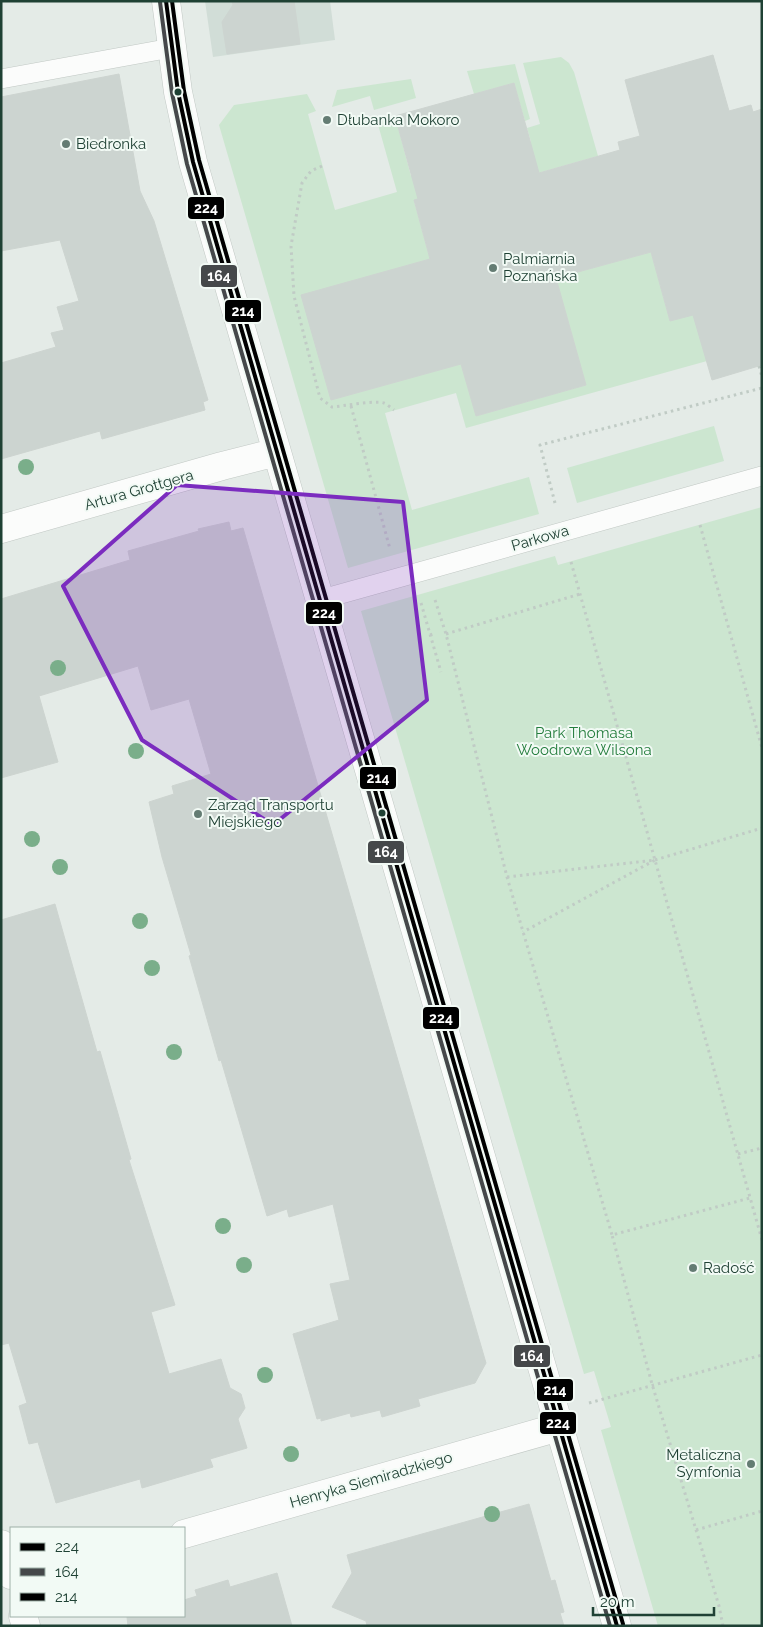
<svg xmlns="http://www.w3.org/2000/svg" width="763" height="1627" viewBox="0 0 763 1627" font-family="Raleway,sans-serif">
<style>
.built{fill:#d1ddd7}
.green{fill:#cce6d0}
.building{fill:#ccd4d0;stroke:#cdd4d0}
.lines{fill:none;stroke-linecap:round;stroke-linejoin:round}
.lane-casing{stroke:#c1c8c4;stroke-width:20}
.street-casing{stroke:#c1c8c4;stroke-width:29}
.path{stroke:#c0cbc5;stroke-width:3;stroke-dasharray:2.5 4;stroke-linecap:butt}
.lane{stroke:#fbfcfb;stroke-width:19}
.street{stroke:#fbfcfb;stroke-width:28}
.bus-1-casing{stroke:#f2faf5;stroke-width:8}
.bus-2-casing{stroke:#f2faf5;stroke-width:8}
.bus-3-casing{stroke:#f2faf5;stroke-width:8}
.bus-1{stroke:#000;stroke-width:4}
.bus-2{stroke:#45484a;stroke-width:4}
.bus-3{stroke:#000;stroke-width:4}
.tree{fill:#7aae8a}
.marked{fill:#7b2cbf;fill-opacity:0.2;stroke:#7b2cbf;stroke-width:4;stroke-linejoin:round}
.bus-dot{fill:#1f4134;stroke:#f2faf5;stroke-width:2}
.poi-dot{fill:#647c73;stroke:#f2faf5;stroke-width:2}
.labels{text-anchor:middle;stroke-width:4;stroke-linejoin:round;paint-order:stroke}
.poi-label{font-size:15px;fill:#1f4134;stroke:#f2faf5;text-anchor:start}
.street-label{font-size:15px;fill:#1f4134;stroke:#f2faf5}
.park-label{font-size:15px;fill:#247d3d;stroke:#f2faf5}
.line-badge{stroke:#f2faf5;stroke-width:2}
.badge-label{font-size:14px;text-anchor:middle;font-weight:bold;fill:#fff}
</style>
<rect width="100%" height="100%" fill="#e4ebe7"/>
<path class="built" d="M 205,1 L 330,1 L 335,40 L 213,57 Z"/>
<path class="green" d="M 561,57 L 569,63 L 574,72 L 598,156 L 524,177 L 531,142 L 527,128 L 540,124 L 523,63 Z
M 515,64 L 530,119 L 525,121 L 514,83 L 474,94 L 467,71 Z
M 411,79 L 416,98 L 374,110 L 370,96 L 332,107 L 337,90 Z
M 307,94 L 316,111 L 308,114 L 335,210 L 397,192 L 377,121 L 395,116 L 411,176 L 452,164 L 459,188 L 414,201 L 430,259 L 302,295 L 331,400 L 461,364 L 476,416 L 586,385 L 556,278 L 651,252 L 670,321 L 708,310 L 707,361 L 466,428 L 456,393 L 385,413 L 412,510 L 529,477 L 539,514 L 348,568 L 219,125 L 234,105 Z
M 714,426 L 724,461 L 577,503 L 567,468 Z
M 762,507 L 762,1626 L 658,1626 L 601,1430 L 611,1427 L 594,1371 L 584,1374 L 361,611 L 555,556 L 558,565 Z"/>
<path class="building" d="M 232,1 L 294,1 L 300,44 L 227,54 L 222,22 L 233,5 Z
M 713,55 L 729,111 L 751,105 L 753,112 L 762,109 L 762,365 L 712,380 L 693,315 L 670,321 L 651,252 L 556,278 L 586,385 L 476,416 L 461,364 L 331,400 L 301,295 L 430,259 L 414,200 L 418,199 L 395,116 L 514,83 L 539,173 L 620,150 L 618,142 L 640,136 L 625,80 Z
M 119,74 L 140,191 L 154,221 L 208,400 L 203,402 L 205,410 L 102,439 L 100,431 L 1,459 L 1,363 L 56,347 L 51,333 L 64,330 L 57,307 L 79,301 L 60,240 L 1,251 L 1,97 Z
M 229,522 L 231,531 L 243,528 L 486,1363 L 475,1383 L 418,1399 L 420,1406 L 382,1417 L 380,1410 L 351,1417 L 350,1413 L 321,1421 L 321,1418 L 317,1419 L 293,1334 L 339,1320 L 330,1284 L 350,1280 L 333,1204 L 289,1217 L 287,1209 L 267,1216 L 221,1060 L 219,1061 L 189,956 L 191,955 L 162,857 L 149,802 L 174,794 L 172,786 L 211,774 L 189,699 L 151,710 L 138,666 L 39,696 L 58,762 L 1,778 L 1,599 L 130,560 L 128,551 L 199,531 L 198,529 Z
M 55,904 L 97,1052 L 100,1051 L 131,1159 L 129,1160 L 175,1305 L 151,1312 L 169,1374 L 221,1359 L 230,1388 L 241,1394 L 245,1408 L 238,1419 L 247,1448 L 210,1459 L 213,1467 L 142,1488 L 140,1479 L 56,1503 L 38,1442 L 29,1444 L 19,1406 L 27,1403 L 9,1343 L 1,1345 L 1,920 Z
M 529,1504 L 551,1581 L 555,1580 L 564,1612 L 560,1613 L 564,1626 L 367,1626 L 366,1621 L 332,1607 L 352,1573 L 347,1555 Z
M 277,1573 L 292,1626 L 128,1626 L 127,1617 L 132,1616 L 184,1616 L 184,1600 L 197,1596 L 195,1590 L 228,1580 L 230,1587 Z"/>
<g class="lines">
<defs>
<path id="lane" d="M 1,79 L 171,48
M 319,600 L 762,476"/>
<path id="street" d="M 166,1 L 178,92 L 193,162 L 617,1626
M 1,529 L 222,466 L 277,452
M 184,1534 L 559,1427
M 1,1544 L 11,1575
M 23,1616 L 26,1626"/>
</defs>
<use href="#lane" class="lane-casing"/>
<use href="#street" class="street-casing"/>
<path class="path" d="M 322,166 L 311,171 L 302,183 L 291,246 L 294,296 L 320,398 L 332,407 C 344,406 375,400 384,403 C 387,404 391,408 394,410
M 759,366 L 762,377
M 351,406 L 390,549
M 555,503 L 540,445 L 762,388
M 700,525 L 762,748
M 571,562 L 762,1240
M 435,600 L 446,634 L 507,877 L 612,1235
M 421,603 L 441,672
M 446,634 L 580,594
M 430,635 L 436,633
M 655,860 L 762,828
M 507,877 L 655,860 L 523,932
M 738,1154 L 762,1148
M 589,1403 L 762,1355
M 696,1530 L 762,1511
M 723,1626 L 719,1606 L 652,1384 L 612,1235 L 750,1198"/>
<use href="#lane" class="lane"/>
<use href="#street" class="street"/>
<defs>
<path id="bus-1" d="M 166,1 L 178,92 L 193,162 L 617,1626"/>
<path id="bus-2" d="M 160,2 L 172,93 L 187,164 L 610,1626"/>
<path id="bus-3" d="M 172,1 L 184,91 L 199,160 L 623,1624"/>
</defs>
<use href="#bus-1" class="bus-1-casing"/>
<use href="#bus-2" class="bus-2-casing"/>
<use href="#bus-3" class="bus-3-casing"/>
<use href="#bus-1" class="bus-1"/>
<use href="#bus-2" class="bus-2"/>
<use href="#bus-3" class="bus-3"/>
</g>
<g class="tree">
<circle cx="26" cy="467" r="8"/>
<circle cx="58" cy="668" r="8"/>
<circle cx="136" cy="751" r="8"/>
<circle cx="32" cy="839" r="8"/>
<circle cx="60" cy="867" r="8"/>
<circle cx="140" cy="921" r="8"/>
<circle cx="152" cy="968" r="8"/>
<circle cx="174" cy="1052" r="8"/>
<circle cx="223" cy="1226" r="8"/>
<circle cx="244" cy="1265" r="8"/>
<circle cx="265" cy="1375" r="8"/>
<circle cx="291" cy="1454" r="8"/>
<circle cx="492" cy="1514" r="8"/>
</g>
<path class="marked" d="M 177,485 L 403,502 L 427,700 L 273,825 L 142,740 L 63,586 Z"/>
<g class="bus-dot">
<circle cx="178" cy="92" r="4.5"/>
<circle cx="382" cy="813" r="4.5"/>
</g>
<g class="poi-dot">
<circle cx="327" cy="120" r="5"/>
<circle cx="66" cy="144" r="5"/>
<circle cx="493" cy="268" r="5"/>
<circle cx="198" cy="814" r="5"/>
<circle cx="693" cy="1268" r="5"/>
<circle cx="751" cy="1464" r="5"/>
</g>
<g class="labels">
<g class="poi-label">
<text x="337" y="125">Dłubanka Mokoro</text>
<text x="76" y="149">Biedronka</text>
<text x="503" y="264">Palmiarnia<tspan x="503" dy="17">Poznańska</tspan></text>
<text x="208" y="810">Zarząd Transportu<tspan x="208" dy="17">Miejskiego</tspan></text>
<text x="703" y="1273">Radość</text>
<text x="741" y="1460" text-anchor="end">Metaliczna<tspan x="741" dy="17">Symfonia</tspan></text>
</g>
<g class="street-label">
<text transform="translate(139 490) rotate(-16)" y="5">Artura Grottgera</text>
<text transform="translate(540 538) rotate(-16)" y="5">Parkowa</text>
<text transform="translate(371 1480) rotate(-16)" y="5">Henryka Siemiradzkiego</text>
</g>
<g class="park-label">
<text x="584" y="738">Park Thomasa<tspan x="584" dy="17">Woodrowa Wilsona</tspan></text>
</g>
</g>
<g class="line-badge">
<rect x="187" y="196" width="38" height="24" rx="5" fill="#000"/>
<rect x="200" y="264" width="38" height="24" rx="5" fill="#45484a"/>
<rect x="224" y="299" width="38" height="24" rx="5" fill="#000"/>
<rect x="305" y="601" width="38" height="24" rx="5" fill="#000"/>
<rect x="359" y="766" width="38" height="24" rx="5" fill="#000"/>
<rect x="367" y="840" width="38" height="24" rx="5" fill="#45484a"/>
<rect x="422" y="1006" width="38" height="24" rx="5" fill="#000"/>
<rect x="513" y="1344" width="38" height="24" rx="5" fill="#45484a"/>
<rect x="536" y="1378" width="38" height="24" rx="5" fill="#000"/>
<rect x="539" y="1411" width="38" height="24" rx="5" fill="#000"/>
</g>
<g class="badge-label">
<text x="206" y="213">224</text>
<text x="219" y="281">164</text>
<text x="243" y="316">214</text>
<text x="324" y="618">224</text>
<text x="378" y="783">214</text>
<text x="386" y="857">164</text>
<text x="441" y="1023">224</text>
<text x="532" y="1361">164</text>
<text x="555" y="1395">214</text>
<text x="558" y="1428">224</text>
</g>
<rect width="763" height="1627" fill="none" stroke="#1f4134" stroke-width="5"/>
<rect x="10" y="1527" width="175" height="90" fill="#f2faf5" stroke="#9eb0a8"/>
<rect x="20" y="1543" width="25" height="8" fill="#000000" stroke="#9eb0a8"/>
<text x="55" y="1552" font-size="15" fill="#1f4134">224</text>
<rect x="20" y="1568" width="25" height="8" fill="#45484a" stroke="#9eb0a8"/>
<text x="55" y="1577" font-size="15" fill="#1f4134">164</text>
<rect x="20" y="1593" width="25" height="8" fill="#000000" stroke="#9eb0a8"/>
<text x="55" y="1602" font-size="15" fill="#1f4134">214</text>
<path d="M593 1607v8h121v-8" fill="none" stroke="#1f4134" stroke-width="2.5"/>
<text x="600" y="1607" font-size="15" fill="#1f4134" stroke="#f2faf5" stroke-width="4" paint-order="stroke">20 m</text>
</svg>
